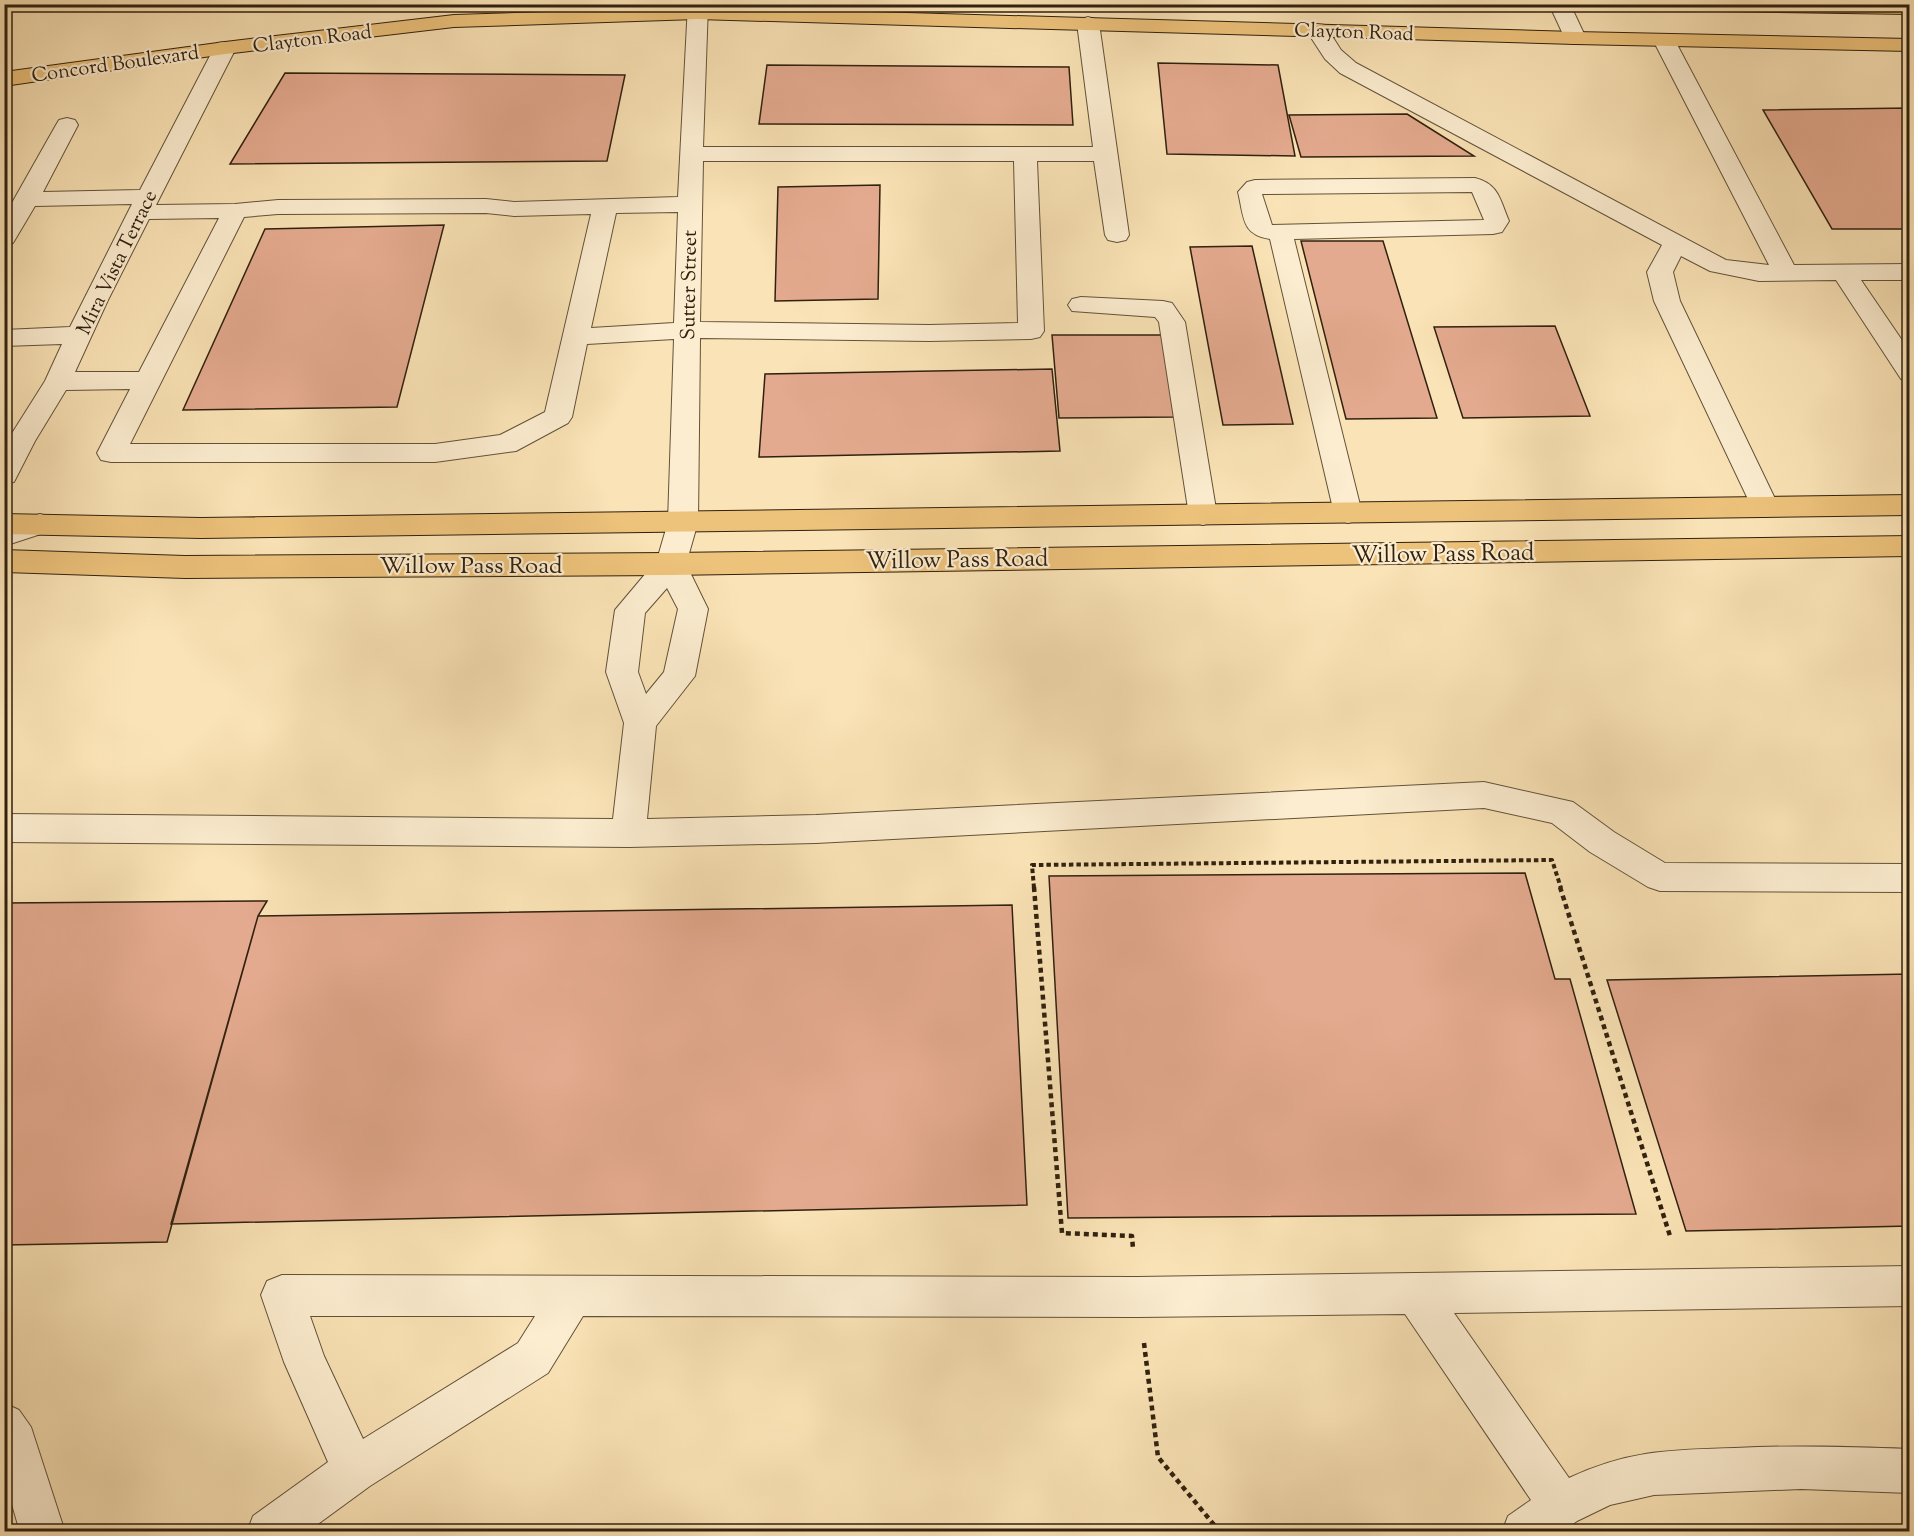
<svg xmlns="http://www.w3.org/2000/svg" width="1914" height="1536" viewBox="0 0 1914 1536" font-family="'Sorts Mill Goudy',serif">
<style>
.building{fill:#e4aa8f;stroke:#30210f;stroke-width:1.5}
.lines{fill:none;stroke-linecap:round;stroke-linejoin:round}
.minor-casing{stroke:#625239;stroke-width:2}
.major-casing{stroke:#30210f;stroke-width:2}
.path-far1{stroke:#30210f;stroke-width:4;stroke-dasharray:4.5 3;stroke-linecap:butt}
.path{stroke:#30210f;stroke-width:4.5;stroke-dasharray:5 4;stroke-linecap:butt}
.minor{fill:#fcedd0;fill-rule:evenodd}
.major{fill:#edc27b;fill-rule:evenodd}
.labels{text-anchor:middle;stroke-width:4.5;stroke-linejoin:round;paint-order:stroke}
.far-street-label{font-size:20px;fill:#30210f;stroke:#fcedd0}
.street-label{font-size:24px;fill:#30210f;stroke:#fcedd0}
</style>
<rect width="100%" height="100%" fill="#fae3b6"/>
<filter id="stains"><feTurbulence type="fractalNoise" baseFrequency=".00333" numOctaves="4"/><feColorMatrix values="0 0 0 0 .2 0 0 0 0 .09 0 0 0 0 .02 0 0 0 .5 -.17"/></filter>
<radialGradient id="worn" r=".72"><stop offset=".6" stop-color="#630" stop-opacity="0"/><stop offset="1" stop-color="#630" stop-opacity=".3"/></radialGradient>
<path class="building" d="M 1158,63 L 1278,65 L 1295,156 L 1167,154 Z
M 767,65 L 1069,67 L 1073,125 L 759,124 Z
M 285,73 L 625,75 L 607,161 L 230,164 Z
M 1910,108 L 1910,229 L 1832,229 L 1763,110 Z
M 1407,114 L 1474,156 L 1301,157 L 1289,115 Z
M 880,185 L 878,299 L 775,301 L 778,187 Z
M 444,225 L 397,407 L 183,410 L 265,229 Z
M 1301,241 L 1383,241 L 1437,418 L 1346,419 Z
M 1252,246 L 1293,424 L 1223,425 L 1190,247 Z
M 1555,326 L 1590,416 L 1463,418 L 1434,327 Z
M 1052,335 L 1164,335 L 1174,417 L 1059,418 Z
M 1052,369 L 1060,451 L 759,457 L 765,374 Z
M 1525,873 L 1555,979 L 1570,979 L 1636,1214 L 1068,1218 L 1049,876 Z
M 267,901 L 258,916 L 167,1242 L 4,1245 L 4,903 Z
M 1012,905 L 1027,1205 L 171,1224 L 258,916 Z
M 1910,974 L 1910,1226 L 1686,1231 L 1607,980 Z"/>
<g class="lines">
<defs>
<path id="minor" d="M 688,4 L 708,4 L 703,147 L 1093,147 L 1077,23 L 1081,19 L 1088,17 L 1095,19 L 1099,23 L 1129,235 L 1126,240 L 1117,242 L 1108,240 L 1105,235 L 1094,161 L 1037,161 L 1044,331 L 1040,337 L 1031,339 L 929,341 L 700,338 L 698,522 L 686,564 L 708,609 L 695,676 L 656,726 L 647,819 L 816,815 L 1484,782 L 1573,802 L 1614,832 L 1665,863 L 1910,864 L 1910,892 L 1660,891 L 1648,887 L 1590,852 L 1552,823 L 1484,808 L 816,843 L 629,847 L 4,842 L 4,814 L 613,819 L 624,723 L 606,672 L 615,610 L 657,560 L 668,522 L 674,339 L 587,344 L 572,417 L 568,423 L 516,451 L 435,462 L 111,462 L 101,460 L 97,453 L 130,389 L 66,390 L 35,441 L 14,482 L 4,484 L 4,446 L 45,381 L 62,344 L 4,346 L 4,330 L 70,327 L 132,204 L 35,206 L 13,243 L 4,245 L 4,217 L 56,125 L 59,120 L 67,118 L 75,120 L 78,125 L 43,192 L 140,190 L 214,48 L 217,43 L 225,42 L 233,43 L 236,48 L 156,205 L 235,204 L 278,200 L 486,199 L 514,202 L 678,197 ZM 703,161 L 1014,161 L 1018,323 L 929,325 L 700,322 ZM 678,212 L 674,323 L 591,328 L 616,213 ZM 486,213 L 514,216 L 591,214 L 545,412 L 500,435 L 435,444 L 130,444 L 244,217 L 278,214 ZM 219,218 L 139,372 L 75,372 L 108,300 L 149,219 ZM 667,588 L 678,609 L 664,672 L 646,694 L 638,672 L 645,613 Z
M 1549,4 L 1570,4 L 1586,38 L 1583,43 L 1575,44 L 1567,43 Z
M 1317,24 L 1325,25 L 1341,50 L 1356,63 L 1726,260 L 1769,265 L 1653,40 L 1656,35 L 1664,34 L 1672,35 L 1794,265 L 1910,264 L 1910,280 L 1861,280 L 1910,352 L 1910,381 L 1901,379 L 1836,280 L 1759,281 L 1710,271 L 1681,256 L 1673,272 L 1680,301 L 1779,507 L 1775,514 L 1765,517 L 1755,514 L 1654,301 L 1647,272 L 1662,245 L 1340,73 L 1325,59 L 1306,30 L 1309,25 Z
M 1475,178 C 1499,184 1500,200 1509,221 L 1502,232 L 1493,234 L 1294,239 L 1362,513 L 1358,520 L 1348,523 L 1338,520 L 1334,513 L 1270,239 C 1241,235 1244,216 1238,192 L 1247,182 L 1255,180 ZM 1472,192 L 1484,220 L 1272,225 L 1262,194 Z
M 1081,297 L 1163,301 L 1172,303 L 1185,322 L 1217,515 L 1213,522 L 1203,525 L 1193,522 L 1189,515 L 1159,322 L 1155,317 L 1072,311 L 1068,305 L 1072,299 Z
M 40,514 L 50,517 L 55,524 L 50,531 L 4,546 L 4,525 Z
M 1910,1266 L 1910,1306 L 1454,1313 L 1569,1478 C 1629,1450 1670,1450 1735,1448 C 1793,1445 1851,1447 1910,1449 L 1910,1493 L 1801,1489 L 1654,1495 L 1610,1505 L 1577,1521 L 1562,1532 L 1502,1532 L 1508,1516 L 1531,1500 L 1405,1314 L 1138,1317 L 583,1316 L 548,1373 L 370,1486 L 307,1532 L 247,1532 L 253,1516 L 328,1462 L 284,1362 L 261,1295 L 267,1281 L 282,1275 L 1138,1277 ZM 310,1316 L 535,1316 L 518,1343 L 363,1439 L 324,1356 Z
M 4,1403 L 19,1410 L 31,1427 L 65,1532 L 20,1532 L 4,1477 Z"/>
<path id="major" d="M 1644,4 L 1910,4 L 1910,14 L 1654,10 L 1647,8 Z
M 697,7 L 1575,32 L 1910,39 L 1910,51 L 1575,44 L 697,19 L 454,27 L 225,54 L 4,86 L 4,72 L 225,42 L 454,15 Z
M 1910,495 L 1910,515 L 201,538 L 4,534 L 4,514 L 201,518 Z
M 1910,536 L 1910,556 L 671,575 L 185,578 L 4,572 L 4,550 L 185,556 L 671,553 Z"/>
</defs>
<use href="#minor" class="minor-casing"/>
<use href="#major" class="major-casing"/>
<path class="path-far1" d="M 1034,888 L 1032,865 L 1552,860 L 1561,888"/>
<path class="path" d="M 1034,887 L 1062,1233 L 1132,1236 L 1133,1249
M 1560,887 L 1670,1236
M 1144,1343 L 1158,1457 L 1220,1532"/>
<use href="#minor" class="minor"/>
<use href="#major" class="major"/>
</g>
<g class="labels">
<g class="far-street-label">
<text transform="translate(1354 31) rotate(2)" y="7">Clayton Road</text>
<text transform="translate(312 38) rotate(-7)" y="7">Clayton Road</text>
<text transform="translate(115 63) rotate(-8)" y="7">Concord Boulevard</text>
<text transform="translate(116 262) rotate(-64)" y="7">Mira Vista Terrace</text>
<text transform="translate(688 285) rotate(-89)" y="7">Sutter Street</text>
</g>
<g class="street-label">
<text transform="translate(1443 553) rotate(-1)" y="8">Willow Pass Road</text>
<text transform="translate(957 559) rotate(-1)" y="8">Willow Pass Road</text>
<text x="471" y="573">Willow Pass Road</text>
</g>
</g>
<rect width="1914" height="1536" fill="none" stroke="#fae3b6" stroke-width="24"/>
<rect x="6" y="6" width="1902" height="1524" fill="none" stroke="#30210f" stroke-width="3"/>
<rect x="12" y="12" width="1890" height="1512" fill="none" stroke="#30210f" stroke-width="1.5"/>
<rect width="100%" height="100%" filter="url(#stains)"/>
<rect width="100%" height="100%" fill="url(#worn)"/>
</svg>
